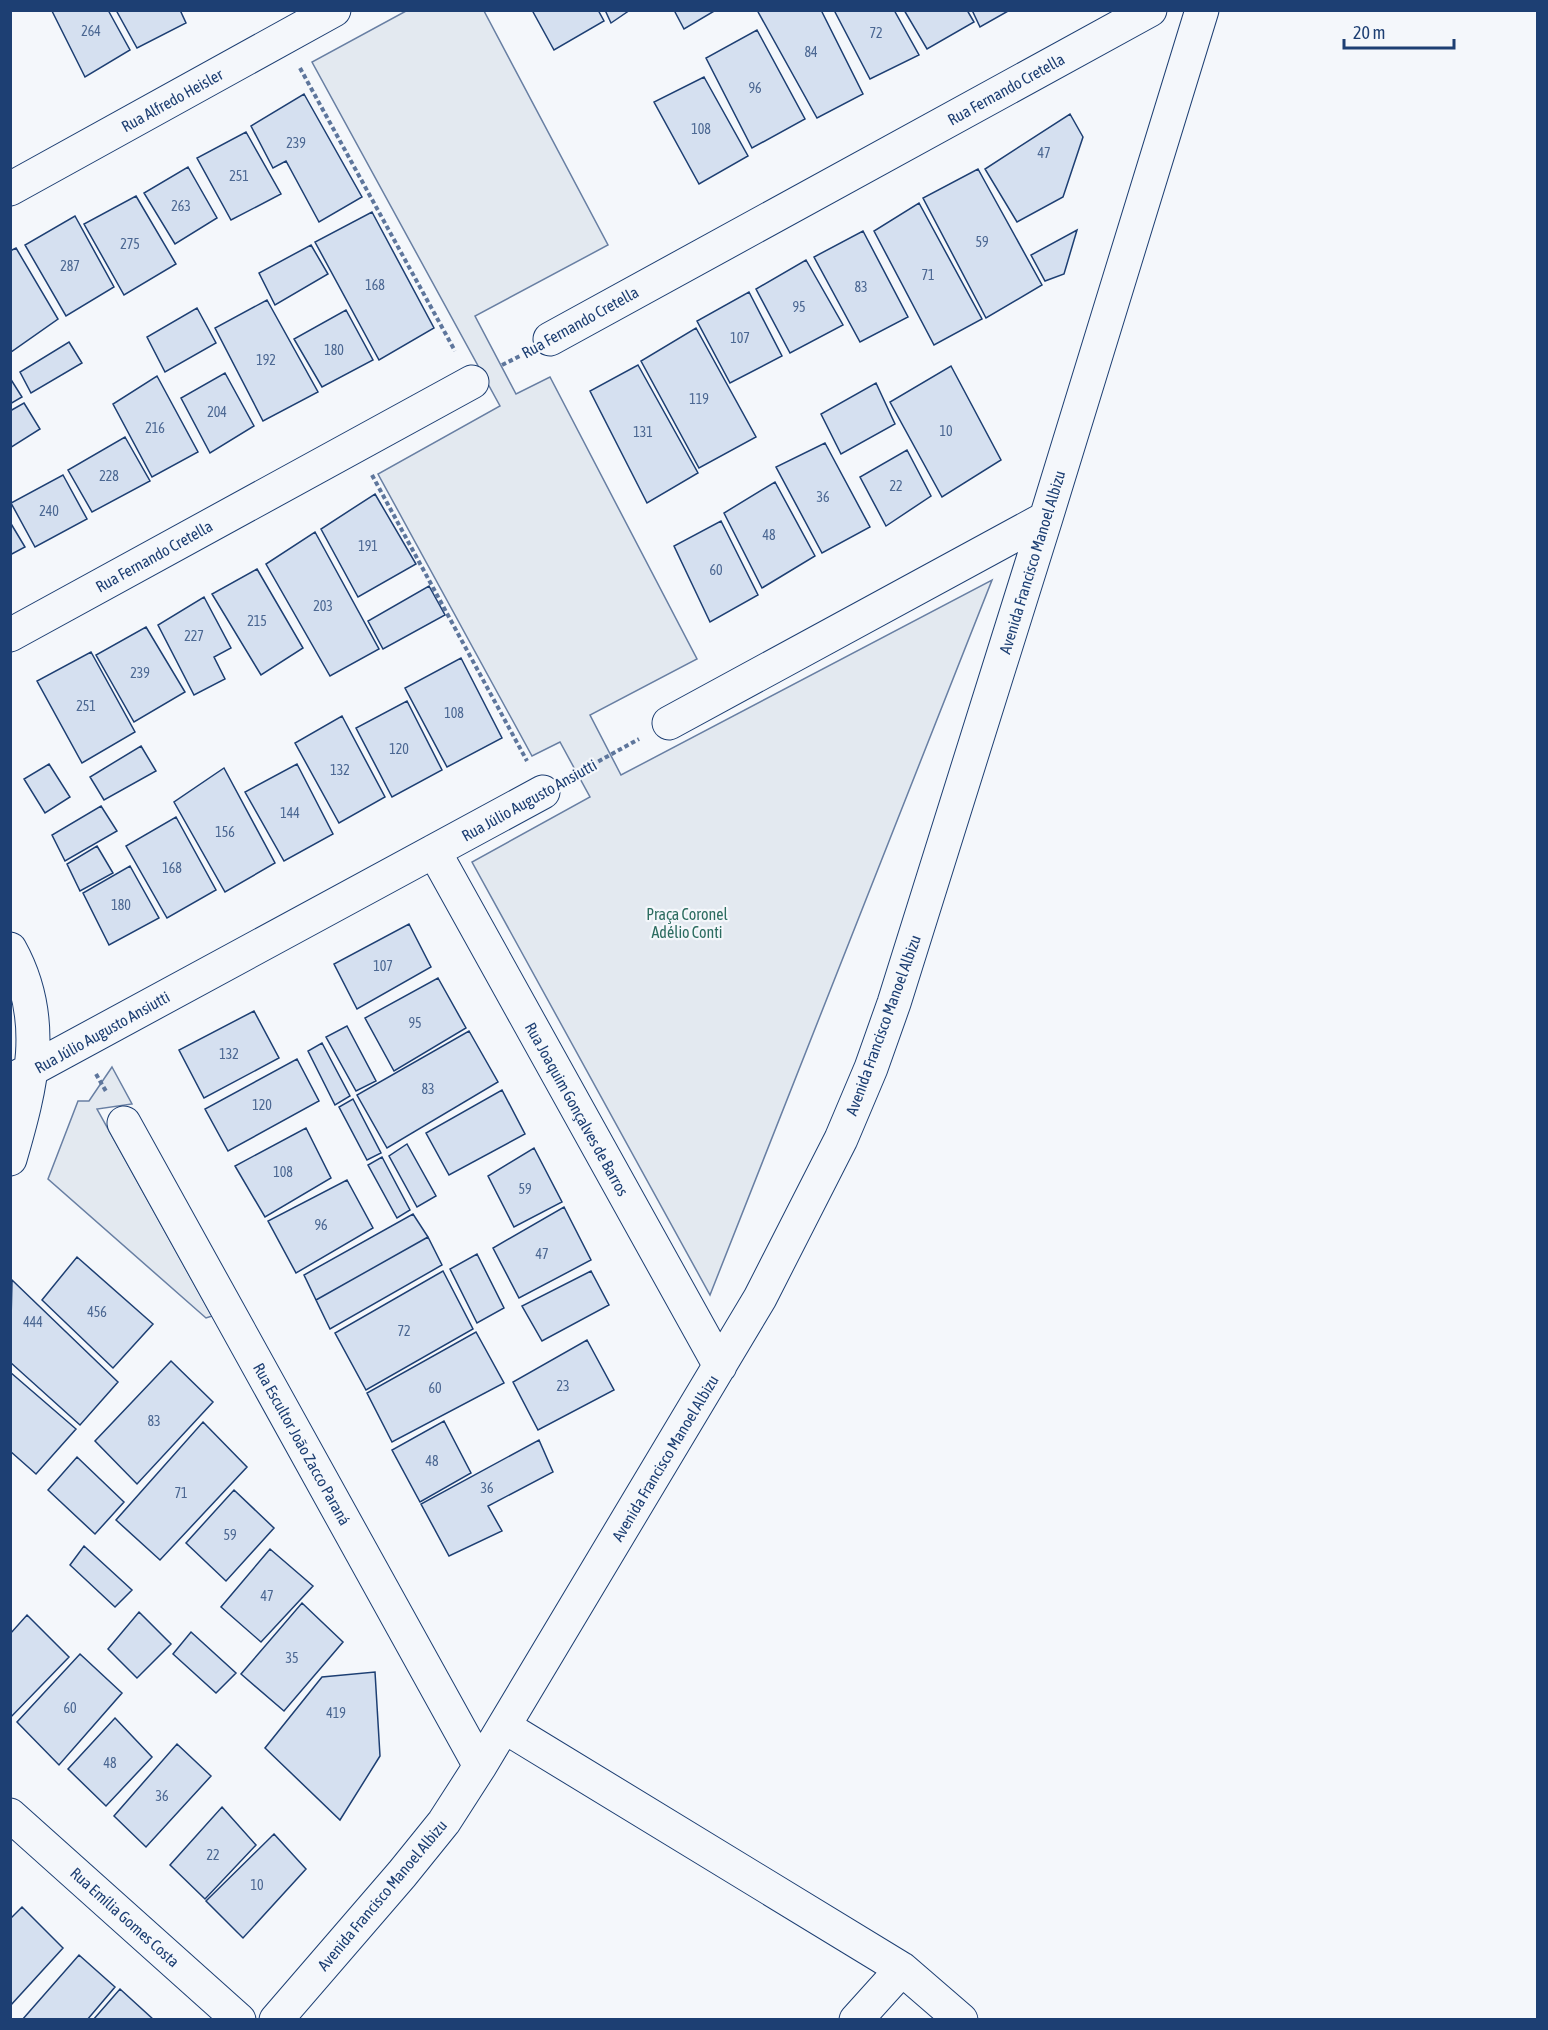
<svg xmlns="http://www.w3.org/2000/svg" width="1548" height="2030" viewBox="0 0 1548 2030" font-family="'Asap Condensed',sans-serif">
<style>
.green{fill:#e3e9f0;stroke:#687fa3;stroke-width:1.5}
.building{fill:#d5e0f0;stroke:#1d3f73;stroke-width:1.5}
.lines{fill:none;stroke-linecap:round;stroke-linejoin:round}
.minor-casing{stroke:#1d3f73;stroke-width:35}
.path{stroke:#5e769c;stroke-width:4;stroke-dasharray:4.5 3;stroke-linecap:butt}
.minor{stroke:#f4f7fb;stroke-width:33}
.labels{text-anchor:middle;stroke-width:4.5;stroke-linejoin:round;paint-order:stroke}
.number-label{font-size:14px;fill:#4b6792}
.street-label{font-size:16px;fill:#1d3f73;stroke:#f4f7fb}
.park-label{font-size:16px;fill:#2c6c60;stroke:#f4f7fb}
</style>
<rect width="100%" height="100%" fill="#f4f7fb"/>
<path class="green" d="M 406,11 L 484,11 L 608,245 L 475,316 L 516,394 L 550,377 L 697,659 L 590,715 L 621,775 L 992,580 L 710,1295 L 472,862 L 590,797 L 560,742 L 532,756 L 378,474 L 500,406 L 312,62 Z
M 112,1067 L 132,1104 L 97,1109 L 212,1316 L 206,1318 L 48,1179 L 78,1101 L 89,1101 Z"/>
<path class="building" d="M 108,10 L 130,50 L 85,77 L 52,11 Z
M 116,10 L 180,10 L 186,23 L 137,48 Z
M 532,10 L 598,10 L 604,21 L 554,50 Z
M 605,10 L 630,10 L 611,23 Z
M 674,10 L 716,10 L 684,29 Z
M 757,10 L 821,10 L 863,94 L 817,118 Z
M 834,10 L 894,10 L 919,55 L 870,79 Z
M 904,10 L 967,10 L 974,22 L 927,49 Z
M 972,10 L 1010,10 L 980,27 Z
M 757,30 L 805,119 L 752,148 L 706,58 Z
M 704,77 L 748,156 L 699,184 L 654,102 Z
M 304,94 L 362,197 L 319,222 L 286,161 L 273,168 L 251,126 Z
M 1070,114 L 1083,137 L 1063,197 L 1017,222 L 985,169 Z
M 246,132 L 281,194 L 231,220 L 197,158 Z
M 188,167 L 217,218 L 175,244 L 144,193 Z
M 978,169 L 1042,285 L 986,318 L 923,198 Z
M 136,196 L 176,264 L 124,295 L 84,224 Z
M 919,203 L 982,319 L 934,345 L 874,231 Z
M 372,212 L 434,328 L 379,360 L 315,242 Z
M 75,216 L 114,287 L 66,316 L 25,245 Z
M 1077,230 L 1064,274 L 1045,281 L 1031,255 Z
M 863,231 L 908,317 L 860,342 L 814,257 Z
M 311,245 L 328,274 L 275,305 L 259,273 Z
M 16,248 L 58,319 L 11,352 L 10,251 Z
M 806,260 L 843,325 L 790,353 L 756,289 Z
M 749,292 L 782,356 L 730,383 L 697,321 Z
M 267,300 L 318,392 L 263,421 L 215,328 Z
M 197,308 L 216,343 L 165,372 L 147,337 Z
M 346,310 L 373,360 L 322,387 L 294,339 Z
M 696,328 L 756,437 L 699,468 L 641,361 Z
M 69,342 L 82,363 L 31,393 L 20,372 Z
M 638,365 L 698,473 L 647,503 L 590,391 Z
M 951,366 L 1001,460 L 942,497 L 890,402 Z
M 225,373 L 254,426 L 210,453 L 181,398 Z
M 157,376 L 198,452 L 152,477 L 113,404 Z
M 10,378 L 22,397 L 10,404 Z
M 876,383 L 895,424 L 841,454 L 821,414 Z
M 24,403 L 40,429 L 10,448 L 10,411 Z
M 125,437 L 150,481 L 92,512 L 68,470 Z
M 825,443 L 870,527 L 822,553 L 776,467 Z
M 907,450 L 931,496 L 886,526 L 860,477 Z
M 63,475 L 87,519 L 35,547 L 11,503 Z
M 775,482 L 815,556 L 762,588 L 724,513 Z
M 375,494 L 416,564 L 358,597 L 321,529 Z
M 721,521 L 758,595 L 710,622 L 674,546 Z
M 10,522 L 25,547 L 10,555 Z
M 315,532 L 379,649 L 330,676 L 266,564 Z
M 257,569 L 303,648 L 261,675 L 212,594 Z
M 429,586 L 445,615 L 383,649 L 368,621 Z
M 204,597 L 231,648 L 214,657 L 225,679 L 194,695 L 158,625 Z
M 146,627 L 185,692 L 134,722 L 96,655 Z
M 91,652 L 135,732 L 82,763 L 37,681 Z
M 461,658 L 502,738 L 447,767 L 405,688 Z
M 407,701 L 442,770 L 392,797 L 356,728 Z
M 342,716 L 385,797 L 339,823 L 295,743 Z
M 141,746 L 156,771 L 104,800 L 90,777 Z
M 49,764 L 70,797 L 45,813 L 24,779 Z
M 297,764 L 333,834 L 284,861 L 245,792 Z
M 224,768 L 275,863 L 225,892 L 174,802 Z
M 101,806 L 117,831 L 65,861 L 52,835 Z
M 176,817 L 216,890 L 167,918 L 126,846 Z
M 97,846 L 113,873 L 80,891 L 67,864 Z
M 130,866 L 159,918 L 109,945 L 83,893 Z
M 409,924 L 431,967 L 357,1009 L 334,964 Z
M 438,978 L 466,1028 L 394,1071 L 365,1018 Z
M 254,1011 L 279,1058 L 204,1098 L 179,1050 Z
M 347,1026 L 376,1081 L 356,1091 L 326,1037 Z
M 469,1031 L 498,1082 L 387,1148 L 357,1095 Z
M 322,1043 L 350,1096 L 335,1105 L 308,1051 Z
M 297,1059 L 319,1101 L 228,1151 L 205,1109 Z
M 502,1090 L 525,1134 L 449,1175 L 426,1133 Z
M 353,1099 L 381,1153 L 367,1160 L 339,1107 Z
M 306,1128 L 331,1178 L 265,1217 L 235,1166 Z
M 407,1144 L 436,1196 L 417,1207 L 389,1156 Z
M 534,1148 L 562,1202 L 514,1227 L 488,1176 Z
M 382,1157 L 410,1210 L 397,1218 L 368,1165 Z
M 347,1180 L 373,1228 L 296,1273 L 268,1221 Z
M 564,1207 L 591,1260 L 519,1298 L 493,1248 Z
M 413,1214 L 428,1237 L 316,1300 L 304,1275 Z
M 428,1237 L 442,1265 L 330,1329 L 316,1300 Z
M 477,1254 L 504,1308 L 477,1323 L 450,1269 Z
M 77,1257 L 153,1324 L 113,1368 L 42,1300 Z
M 443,1271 L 473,1329 L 366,1390 L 335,1333 Z
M 591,1271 L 609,1305 L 542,1341 L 522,1306 Z
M 12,1280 L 118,1382 L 80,1425 L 10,1362 Z
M 476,1332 L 504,1383 L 392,1442 L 367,1393 Z
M 587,1340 L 614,1390 L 538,1430 L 513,1382 Z
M 171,1361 L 213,1402 L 137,1484 L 95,1441 Z
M 10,1372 L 76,1429 L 36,1474 L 10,1451 Z
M 444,1421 L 471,1473 L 420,1502 L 392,1450 Z
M 203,1422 L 247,1467 L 160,1560 L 116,1520 Z
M 539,1440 L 553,1472 L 488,1506 L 502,1531 L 449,1556 L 421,1504 Z
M 77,1457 L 124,1502 L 95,1534 L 48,1490 Z
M 234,1490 L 274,1528 L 226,1581 L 186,1543 Z
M 84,1546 L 132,1590 L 115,1607 L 70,1565 Z
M 270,1549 L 313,1586 L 261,1642 L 221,1607 Z
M 302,1603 L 343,1642 L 284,1711 L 241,1674 Z
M 139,1612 L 171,1644 L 137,1678 L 108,1649 Z
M 27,1615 L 69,1657 L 10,1718 L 10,1634 Z
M 191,1632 L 236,1673 L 216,1693 L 173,1654 Z
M 80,1654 L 122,1693 L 59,1765 L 17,1722 Z
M 375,1672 L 380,1756 L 340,1820 L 265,1748 L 322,1677 Z
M 115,1718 L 152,1757 L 106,1806 L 68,1769 Z
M 177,1744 L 211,1776 L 146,1847 L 114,1816 Z
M 222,1807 L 256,1845 L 205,1899 L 170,1865 Z
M 274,1834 L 306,1869 L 243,1938 L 206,1901 Z
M 22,1907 L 63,1948 L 10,2006 L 10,1919 Z
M 79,1955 L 115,1987 L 87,2020 L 22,2020 Z
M 120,1989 L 154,2020 L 93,2020 Z"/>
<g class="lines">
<defs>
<path id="minor" d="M 10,189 L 334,10
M 550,339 L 1150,10
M 10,635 L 472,382
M 669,723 L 1046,518
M 434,851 L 720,1366
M 10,949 C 49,1019 31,1087 10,1159
M 10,1081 L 543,792
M 124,1123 L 480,1766
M 505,1727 L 902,1969 L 961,2020
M 10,1815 L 239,2020
M 276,2020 L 402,1874 L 444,1822 L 480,1766 L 760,1298 L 841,1139 L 871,1068 L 894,1003 L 1046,518 L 1202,10
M 856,2020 L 902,1969"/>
</defs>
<use href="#minor" class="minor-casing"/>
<path class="path" d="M 300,68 L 455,351
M 502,365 L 520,356
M 372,475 L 527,761
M 572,776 L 639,739
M 96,1074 L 107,1093"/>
<use href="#minor" class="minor"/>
</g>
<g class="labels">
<g class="number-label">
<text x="91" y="36">264</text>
<text x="876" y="38">72</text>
<text x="811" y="57">84</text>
<text x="755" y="93">96</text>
<text x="701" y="134">108</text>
<text x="296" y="148">239</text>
<text x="1044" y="158">47</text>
<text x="239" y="181">251</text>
<text x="181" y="211">263</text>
<text x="982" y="247">59</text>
<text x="130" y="249">275</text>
<text x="70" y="271">287</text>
<text x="928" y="280">71</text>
<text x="375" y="290">168</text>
<text x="861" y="292">83</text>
<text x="799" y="312">95</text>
<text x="740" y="343">107</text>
<text x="334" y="355">180</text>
<text x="266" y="365">192</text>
<text x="699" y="404">119</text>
<text x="217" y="417">204</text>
<text x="155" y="433">216</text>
<text x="946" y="436">10</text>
<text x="643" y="437">131</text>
<text x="109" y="481">228</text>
<text x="896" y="491">22</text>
<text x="823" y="502">36</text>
<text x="49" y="516">240</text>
<text x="769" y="540">48</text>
<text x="368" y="551">191</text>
<text x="716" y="575">60</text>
<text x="323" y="611">203</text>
<text x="257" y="626">215</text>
<text x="194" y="641">227</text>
<text x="140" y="678">239</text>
<text x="86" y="711">251</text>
<text x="454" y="718">108</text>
<text x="399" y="754">120</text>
<text x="340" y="775">132</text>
<text x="290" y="818">144</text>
<text x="225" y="837">156</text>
<text x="172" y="873">168</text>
<text x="121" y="910">180</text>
<text x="383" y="971">107</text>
<text x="415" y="1028">95</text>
<text x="229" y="1059">132</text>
<text x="428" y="1094">83</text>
<text x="262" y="1110">120</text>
<text x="283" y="1177">108</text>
<text x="525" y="1194">59</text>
<text x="321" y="1230">96</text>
<text x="542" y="1259">47</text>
<text x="97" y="1317">456</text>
<text x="33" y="1327">444</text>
<text x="404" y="1336">72</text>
<text x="563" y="1391">23</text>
<text x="435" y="1393">60</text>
<text x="154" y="1426">83</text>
<text x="432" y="1466">48</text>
<text x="487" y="1493">36</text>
<text x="181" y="1498">71</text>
<text x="230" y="1540">59</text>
<text x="267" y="1601">47</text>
<text x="292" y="1663">35</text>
<text x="70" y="1713">60</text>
<text x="336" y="1718">419</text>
<text x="110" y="1768">48</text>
<text x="162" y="1801">36</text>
<text x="213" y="1860">22</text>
<text x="257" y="1890">10</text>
</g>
<g class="street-label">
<text transform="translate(1006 89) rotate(-29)" y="6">Rua Fernando Cretella</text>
<text transform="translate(172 100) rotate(-29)" y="6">Rua Alfredo Heisler</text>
<text transform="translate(580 322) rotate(-29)" y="6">Rua Fernando Cretella</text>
<text transform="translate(154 556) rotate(-29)" y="6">Rua Fernando Cretella</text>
<text transform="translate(1032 562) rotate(-73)" y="6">Avenida Francisco Manoel Albizu</text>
<text transform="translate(529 800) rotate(-29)" y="6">Rua Júlio Augusto Ansiutti</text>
<text transform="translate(883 1025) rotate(-70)" y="6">Avenida Francisco Manoel Albizu</text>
<text transform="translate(102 1032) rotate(-29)" y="6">Rua Júlio Augusto Ansiutti</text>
<text transform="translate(577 1109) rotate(61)" y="6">Rua Joaquim Gonçalves de Barros</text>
<text transform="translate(302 1444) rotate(61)" y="6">Rua Escultor João Zacco Paraná</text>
<text transform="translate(665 1458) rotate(-59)" y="6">Avenida Francisco Manoel Albizu</text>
<text transform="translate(382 1895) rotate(-50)" y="6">Avenida Francisco Manoel Albizu</text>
<text transform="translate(125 1917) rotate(42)" y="6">Rua Emília Gomes Costa</text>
</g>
<g class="park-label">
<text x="687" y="920">Praça Coronel<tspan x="687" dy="18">Adélio Conti</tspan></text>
</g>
</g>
<rect width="1548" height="2030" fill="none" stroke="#1d3f73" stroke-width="24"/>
<path d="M1344 39v9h110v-9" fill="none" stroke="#1d3f73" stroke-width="3"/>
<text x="1353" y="39" font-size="18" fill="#1d3f73" stroke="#f4f7fb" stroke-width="4.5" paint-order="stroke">20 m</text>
</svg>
